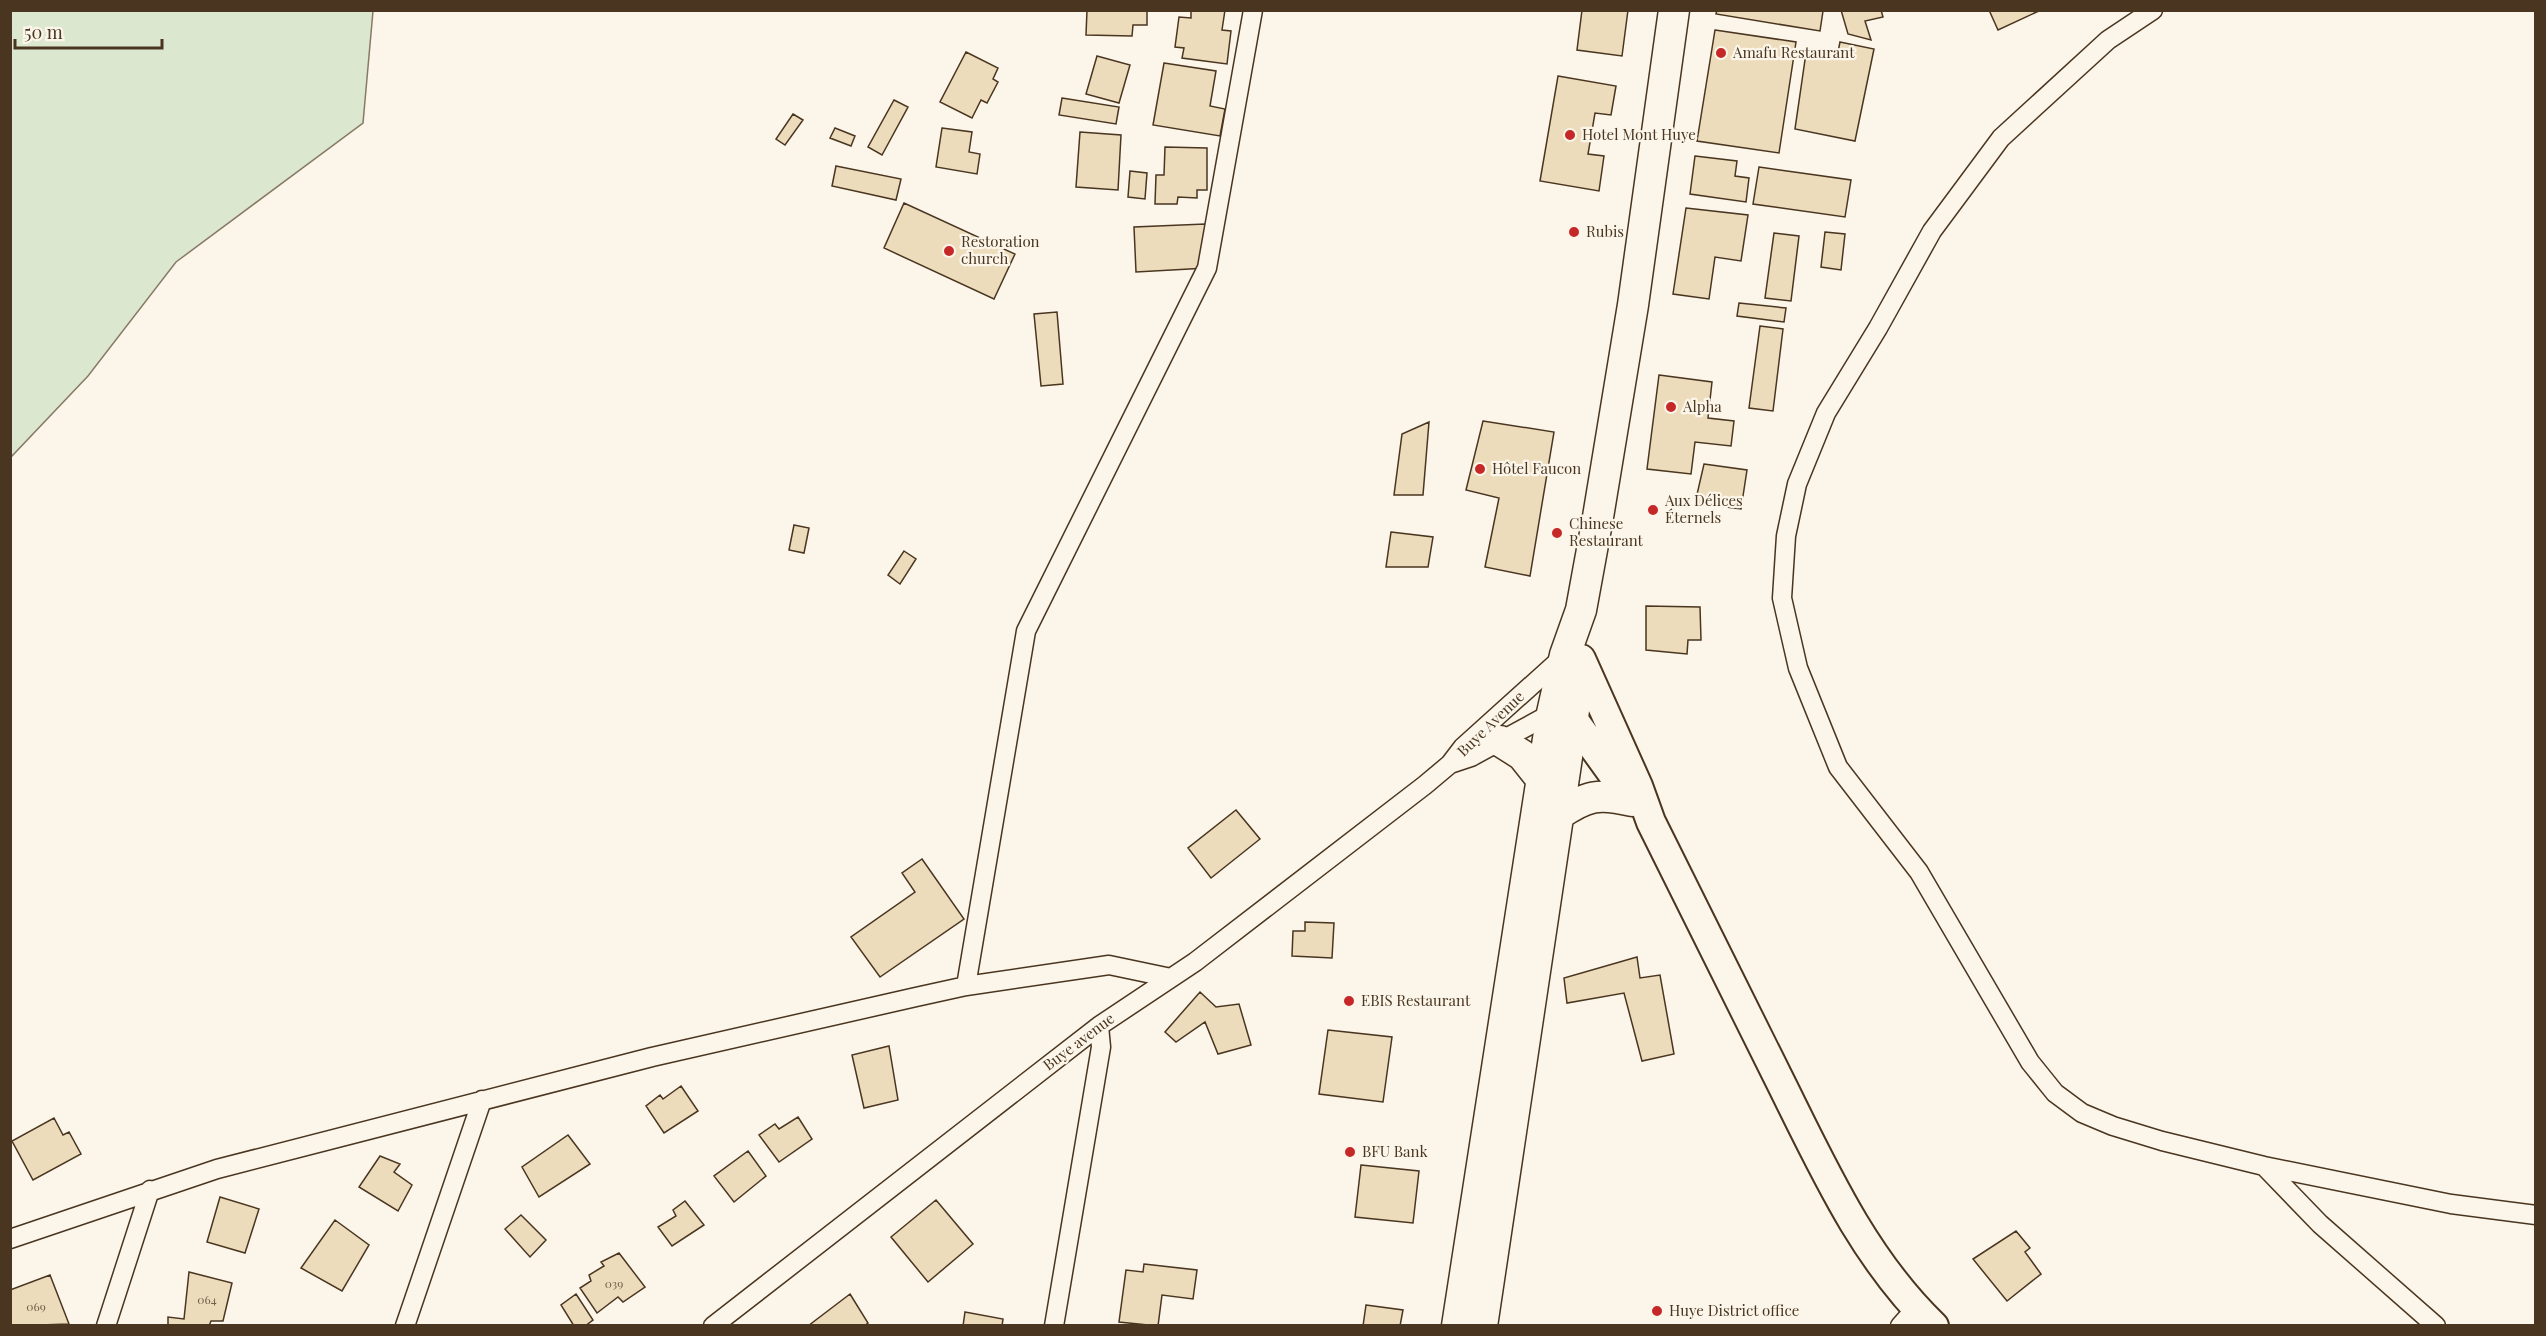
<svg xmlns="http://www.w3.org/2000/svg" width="2546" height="1336" viewBox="0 0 2546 1336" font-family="'Playfair Display',serif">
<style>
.green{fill:#dce7d0;stroke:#887966;stroke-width:1.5}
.building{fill:#ecdcbc;stroke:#4a3520;stroke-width:1.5}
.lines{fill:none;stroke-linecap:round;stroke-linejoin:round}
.minor-casing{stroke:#4a3520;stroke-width:21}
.primary-casing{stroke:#4a3520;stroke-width:32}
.trunk-casing{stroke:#4a3520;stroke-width:33}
.minor{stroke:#fbf6e9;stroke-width:18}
.primary{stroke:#fbf6e9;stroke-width:28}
.trunk{stroke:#fbf6e9;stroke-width:30}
.poi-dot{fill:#c62828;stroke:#fbf6e9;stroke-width:2}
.labels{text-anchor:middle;stroke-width:4.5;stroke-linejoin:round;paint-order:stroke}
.number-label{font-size:12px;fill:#725f47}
.poi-label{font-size:15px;fill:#4a3520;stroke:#fbf6e9;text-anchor:start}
.street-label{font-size:15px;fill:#4a3520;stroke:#fbf6e9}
</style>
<rect width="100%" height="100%" fill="#fbf6e9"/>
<path class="green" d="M 11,10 L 373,11 L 363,123 L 176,262 L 88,376 L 11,457 Z"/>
<path class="building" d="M 1087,10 L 1147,10 L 1147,25 L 1133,25 L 1132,36 L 1086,35 Z
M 1191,10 L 1225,10 L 1222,30 L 1231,31 L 1227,64 L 1182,58 L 1184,48 L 1175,47 L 1179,17 L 1191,18 Z
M 1582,10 L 1628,10 L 1622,56 L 1577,50 Z
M 1717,10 L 1819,10 L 1823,11 L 1820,31 L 1716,14 Z
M 1841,10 L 1881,10 L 1883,17 L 1865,21 L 1871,40 L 1848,34 Z
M 1989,10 L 2041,10 L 1998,30 Z
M 1715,30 L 1796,42 L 1779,153 L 1697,141 Z
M 1840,42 L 1874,49 L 1855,141 L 1795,129 L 1806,53 L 1837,57 Z
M 966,52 L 998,68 L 993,79 L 998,82 L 987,103 L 981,100 L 972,118 L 940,102 Z
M 1097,56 L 1130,65 L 1119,103 L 1086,94 Z
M 1164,63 L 1216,71 L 1210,106 L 1225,109 L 1220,136 L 1153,125 Z
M 1558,76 L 1616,86 L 1611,115 L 1595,113 L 1588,154 L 1604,156 L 1599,191 L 1540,181 Z
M 1062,98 L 1119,107 L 1116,124 L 1059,115 Z
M 894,100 L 908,107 L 882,155 L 868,147 Z
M 793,114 L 803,120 L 785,145 L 776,139 Z
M 835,128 L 855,136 L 851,146 L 830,138 Z
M 942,128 L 972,132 L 969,152 L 980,154 L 977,174 L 936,167 Z
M 1080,132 L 1121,135 L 1118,190 L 1076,187 Z
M 1165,147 L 1207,148 L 1207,190 L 1197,190 L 1197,198 L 1178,197 L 1177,204 L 1155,204 L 1156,175 L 1164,175 Z
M 1695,156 L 1737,161 L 1735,176 L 1749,178 L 1746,202 L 1690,194 Z
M 836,166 L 901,179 L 896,200 L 832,186 Z
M 1759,167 L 1851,180 L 1845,217 L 1753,204 Z
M 1130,171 L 1147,173 L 1145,199 L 1128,197 Z
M 904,203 L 1015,254 L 994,299 L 884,248 Z
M 1686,208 L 1748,215 L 1741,261 L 1715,257 L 1709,299 L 1673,294 Z
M 1205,224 L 1207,268 L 1136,272 L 1134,227 Z
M 1825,232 L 1845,234 L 1841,270 L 1821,267 Z
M 1774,233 L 1799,236 L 1791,301 L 1765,298 Z
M 1739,303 L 1786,308 L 1784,322 L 1737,316 Z
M 1057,312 L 1063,384 L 1041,386 L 1034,314 Z
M 1760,326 L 1783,329 L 1773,411 L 1749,408 Z
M 1659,375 L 1712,382 L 1708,418 L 1734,421 L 1731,446 L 1695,442 L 1691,474 L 1647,469 Z
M 1483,421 L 1554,432 L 1530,576 L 1485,567 L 1499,498 L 1466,490 Z
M 1429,422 L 1423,495 L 1394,495 L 1402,434 Z
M 1704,464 L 1747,470 L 1741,509 L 1695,503 Z
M 794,525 L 809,528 L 804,553 L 789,550 Z
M 1391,532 L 1433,537 L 1428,567 L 1386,567 Z
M 904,551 L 916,559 L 900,584 L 888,575 Z
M 1646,606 L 1700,607 L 1701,640 L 1688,640 L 1687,654 L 1646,650 Z
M 1236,810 L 1260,839 L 1211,878 L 1188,848 Z
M 922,859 L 964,919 L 880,977 L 851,937 L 915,892 L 902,873 Z
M 1305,922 L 1334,923 L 1332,958 L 1292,956 L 1293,931 L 1305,931 Z
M 1637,957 L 1640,978 L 1660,975 L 1674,1054 L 1642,1061 L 1624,993 L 1567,1003 L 1564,978 Z
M 1200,992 L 1216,1007 L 1239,1004 L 1251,1045 L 1218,1054 L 1205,1022 L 1176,1042 L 1165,1032 Z
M 1328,1030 L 1392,1037 L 1383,1102 L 1319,1094 Z
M 889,1046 L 898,1100 L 864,1108 L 852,1055 Z
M 681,1086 L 698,1111 L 664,1133 L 646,1106 L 660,1095 L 663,1099 Z
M 798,1117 L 812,1139 L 779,1162 L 759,1135 L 775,1124 L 779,1129 Z
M 54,1118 L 63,1135 L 69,1132 L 81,1154 L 33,1180 L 12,1141 Z
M 568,1135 L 590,1164 L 539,1197 L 522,1167 Z
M 748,1151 L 766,1176 L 734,1202 L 714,1176 Z
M 380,1156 L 400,1164 L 394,1172 L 412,1185 L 398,1211 L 359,1187 Z
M 1361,1165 L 1419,1171 L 1413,1223 L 1355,1217 Z
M 220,1197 L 259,1209 L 245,1253 L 207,1242 Z
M 936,1200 L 973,1244 L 928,1282 L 891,1237 Z
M 685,1201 L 704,1225 L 672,1246 L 658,1227 L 676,1216 L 673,1210 Z
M 521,1215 L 546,1240 L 530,1257 L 505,1229 Z
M 335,1220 L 369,1245 L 342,1291 L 301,1268 Z
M 2016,1231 L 2030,1248 L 2025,1252 L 2041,1274 L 2007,1301 L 1973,1259 Z
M 619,1253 L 645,1287 L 623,1302 L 618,1297 L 597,1313 L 580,1288 L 591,1281 L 589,1275 L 604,1266 L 601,1262 Z
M 1144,1264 L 1197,1270 L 1193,1299 L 1162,1295 L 1158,1326 L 1119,1322 L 1126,1270 L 1143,1272 Z
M 189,1272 L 232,1283 L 223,1321 L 211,1321 L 209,1326 L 168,1326 L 168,1317 L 184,1319 Z
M 50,1275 L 69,1324 L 10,1326 L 10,1290 Z
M 576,1294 L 593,1320 L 585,1326 L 574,1326 L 561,1305 Z
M 850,1294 L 868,1323 L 864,1326 L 808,1326 Z
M 1366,1305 L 1403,1310 L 1400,1326 L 1363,1326 Z
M 965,1312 L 1003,1319 L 1002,1326 L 963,1326 Z"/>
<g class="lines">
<defs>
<path id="minor" d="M 2153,10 L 2108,40 L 2001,138 L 1932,231 L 1878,328 L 1826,413 L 1797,484 L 1786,536 L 1782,598 L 1798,668 L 1838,767 L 1919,872 L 2030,1062 L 2055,1093 L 2082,1113 L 2113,1126 L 2162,1141 L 2264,1166 L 2451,1204 L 2536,1215
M 1450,764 L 1471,757 L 1552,713
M 966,986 L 1026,631 L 1207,268 L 1253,10
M 2264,1166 L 2320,1224 L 2436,1326
M 10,1239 L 217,1169 L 652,1057 L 916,997 L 966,986 L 1109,965 L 1171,978
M 106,1326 L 150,1190
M 405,1326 L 482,1100
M 713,1326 L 1099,1026 L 1195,962 L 1425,785 L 1450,764 L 1463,747 L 1564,656
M 1054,1326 L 1101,1047 L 1099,1026
M 1900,1326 L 1916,1308"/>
<path id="primary" d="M 1572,657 L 1581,659 L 1638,786 L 1651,822 C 1693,907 1735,991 1777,1075 C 1821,1163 1862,1257 1934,1326
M 1556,714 L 1573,719 L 1630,798"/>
<path id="trunk" d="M 1500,741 L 1522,755 L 1542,780
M 1558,815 C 1587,795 1599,793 1632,801
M 1457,1326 L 1552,713 L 1565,655 L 1581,610 L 1598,517 L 1633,305 L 1674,10
M 1482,1326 L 1580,670"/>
</defs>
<use href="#minor" class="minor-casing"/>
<use href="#primary" class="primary-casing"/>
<use href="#trunk" class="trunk-casing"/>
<use href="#minor" class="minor"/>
<use href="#primary" class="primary"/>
<use href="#trunk" class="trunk"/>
</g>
<g class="poi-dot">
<circle cx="1721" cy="53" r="6"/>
<circle cx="1570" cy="135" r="6"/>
<circle cx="1574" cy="232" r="6"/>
<circle cx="949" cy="251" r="6"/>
<circle cx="1671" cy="407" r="6"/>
<circle cx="1480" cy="469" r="6"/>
<circle cx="1653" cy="510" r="6"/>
<circle cx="1557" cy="533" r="6"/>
<circle cx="1349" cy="1001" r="6"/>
<circle cx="1350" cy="1152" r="6"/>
<circle cx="1657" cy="1311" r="6"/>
</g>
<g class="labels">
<g class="number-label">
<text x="614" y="1288">039</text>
<text x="207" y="1304">064</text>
<text x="36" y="1311">069</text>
</g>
<g class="poi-label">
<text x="1733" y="58">Amafu Restaurant</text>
<text x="1582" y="140">Hotel Mont Huye</text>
<text x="1586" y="237">Rubis</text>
<text x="961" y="247">Restoration<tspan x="961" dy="17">church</tspan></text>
<text x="1683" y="412">Alpha</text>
<text x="1492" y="474">Hôtel Faucon</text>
<text x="1665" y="506">Aux Délices<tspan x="1665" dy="17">Éternels</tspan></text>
<text x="1569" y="529">Chinese<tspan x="1569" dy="17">Restaurant</tspan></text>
<text x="1361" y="1006">EBIS Restaurant</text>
<text x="1362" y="1157">BFU Bank</text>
<text x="1669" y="1316">Huye District office</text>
</g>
<g class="street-label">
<text transform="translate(1491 724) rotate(-44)" y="5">Buye Avenue</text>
<text transform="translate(1079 1042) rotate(-37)" y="5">Buye avenue</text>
</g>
</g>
<rect width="2546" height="1336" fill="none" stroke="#4a3520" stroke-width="24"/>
<path d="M15 39v9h147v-9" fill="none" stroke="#4a3520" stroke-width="3"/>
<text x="24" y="39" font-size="18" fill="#4a3520" stroke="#fbf6e9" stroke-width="4.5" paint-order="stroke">50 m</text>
</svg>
